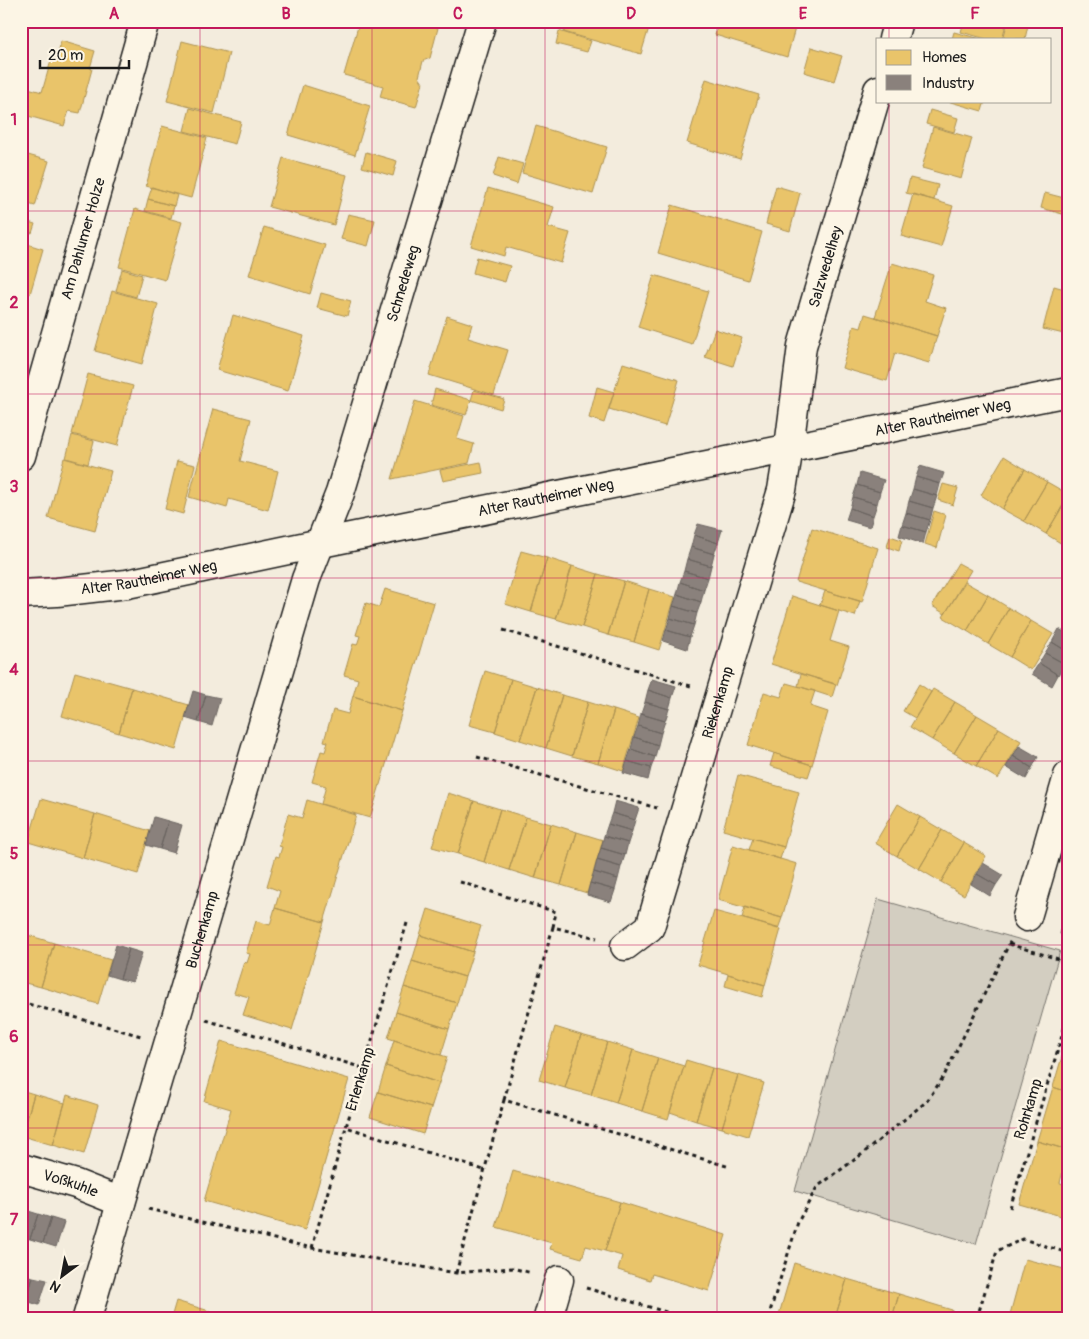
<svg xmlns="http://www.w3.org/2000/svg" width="1089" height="1339" viewBox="0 0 1089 1339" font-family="Pangolin,sans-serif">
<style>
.green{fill:#d3cec1;stroke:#78756e}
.homes{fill:#e9c46a;stroke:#ac9253}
.industry{fill:#8a817c;stroke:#69635f}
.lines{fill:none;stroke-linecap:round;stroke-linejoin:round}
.minor-casing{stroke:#1c1c1c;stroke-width:31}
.path{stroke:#1c1c1c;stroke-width:3;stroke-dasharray:4 4;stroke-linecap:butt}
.minor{stroke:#fcf5e5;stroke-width:28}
.grid{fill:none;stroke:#c2185b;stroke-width:1;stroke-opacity:0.55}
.labels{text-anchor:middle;stroke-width:5;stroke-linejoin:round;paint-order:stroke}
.street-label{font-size:15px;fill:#1c1c1c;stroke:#fcf5e5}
.neatline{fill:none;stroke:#c2185b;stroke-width:2}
.grid-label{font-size:16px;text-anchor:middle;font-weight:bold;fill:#c2185b}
</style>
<rect width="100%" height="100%" fill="#f3ecdd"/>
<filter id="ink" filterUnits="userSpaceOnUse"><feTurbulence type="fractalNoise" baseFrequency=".02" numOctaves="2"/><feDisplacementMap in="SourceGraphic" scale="10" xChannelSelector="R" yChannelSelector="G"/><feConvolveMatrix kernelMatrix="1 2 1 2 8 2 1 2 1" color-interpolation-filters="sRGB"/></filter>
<g filter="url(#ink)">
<path class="green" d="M 878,899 L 1060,951 L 976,1244 L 795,1191 Z"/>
<path class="homes" d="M 67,21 L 95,21 L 93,28 Z
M 219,21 L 240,21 L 238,26 Z
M 354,21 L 417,21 L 438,28 L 430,58 L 423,61 L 419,77 L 423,83 L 416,107 L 380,97 L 383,86 L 344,75 L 359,23 Z
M 567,21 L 651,21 L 641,54 L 564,32 Z
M 719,21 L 797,21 L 787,57 L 715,35 Z
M 964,21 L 1007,21 L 1002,39 L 987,39 L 961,32 Z
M 1008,21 L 1028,25 L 1025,39 L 1003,39 Z
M 559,31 L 591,41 L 587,52 L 556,44 Z
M 954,32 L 981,39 L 952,39 Z
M 61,41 L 95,51 L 90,68 L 92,69 L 80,113 L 69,111 L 64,126 L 21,114 L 21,86 L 42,92 L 52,57 L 57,58 Z
M 182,41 L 229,53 L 214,113 L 167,101 Z
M 811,47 L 842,56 L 834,81 L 804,72 Z
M 706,79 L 759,95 L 740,159 L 687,143 Z
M 303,85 L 370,106 L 355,155 L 288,135 Z
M 947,101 L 985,101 L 982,111 Z
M 190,108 L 241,122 L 235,144 L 184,131 Z
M 930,110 L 958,118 L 954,132 L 926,124 Z
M 162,126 L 207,138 L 191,198 L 146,186 Z
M 536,126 L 607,147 L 593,194 L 522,173 Z
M 933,127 L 972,138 L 961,179 L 922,168 Z
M 366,152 L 397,161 L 393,176 L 362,167 Z
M 21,153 L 49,161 L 35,206 L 25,203 L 21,215 Z
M 499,157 L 523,164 L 517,184 L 493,176 Z
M 283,158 L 347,175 L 334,225 L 269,207 Z
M 910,178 L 938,185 L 934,200 L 906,193 Z
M 776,186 L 800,193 L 790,231 L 766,224 Z
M 152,187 L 177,195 L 174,206 L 148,199 Z
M 488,188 L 554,207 L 548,227 L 570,233 L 561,263 L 506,247 L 504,256 L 471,246 Z
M 1045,193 L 1068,199 L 1066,215 L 1041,208 Z
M 913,194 L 953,206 L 941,247 L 901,236 Z
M 148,199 L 174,206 L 171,218 L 145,211 Z
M 672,205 L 762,232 L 748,280 L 658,253 Z
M 135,209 L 182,222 L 165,280 L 119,267 Z
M 348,214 L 375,220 L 368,246 L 341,239 Z
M 21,220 L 35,224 L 32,233 L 21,230 Z
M 264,227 L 325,245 L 310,294 L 249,275 Z
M 21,242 L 43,249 L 30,294 L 21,291 Z
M 477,257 L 510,266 L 505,282 L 473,273 Z
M 892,263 L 933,275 L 925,301 L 946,308 L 937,336 L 875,317 Z
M 122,269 L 142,275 L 136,297 L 116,291 Z
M 654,275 L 708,291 L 692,344 L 638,327 Z
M 1054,286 L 1068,290 L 1068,335 L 1043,329 Z
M 112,291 L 158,304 L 142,364 L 95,351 Z
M 321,293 L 351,301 L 347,316 L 317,308 Z
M 865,314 L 937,336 L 929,363 L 895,353 L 887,381 L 842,368 L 854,326 L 861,328 Z
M 233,315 L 304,336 L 288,391 L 217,370 Z
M 447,316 L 472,324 L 468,338 L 508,350 L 494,395 L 429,375 Z
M 715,329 L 742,338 L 733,366 L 705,357 Z
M 623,363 L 679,380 L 665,426 L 609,409 Z
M 88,374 L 133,386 L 117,446 L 72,434 Z
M 597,387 L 614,392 L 604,423 L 589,418 Z
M 435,389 L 471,400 L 466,415 L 431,405 Z
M 474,390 L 504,399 L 501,409 L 471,400 Z
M 415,401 L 464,416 L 457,439 L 474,444 L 469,463 L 392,479 Z
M 213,409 L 251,419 L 240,461 L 278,471 L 268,510 L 229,499 L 227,508 L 189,497 Z
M 72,435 L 94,441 L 88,464 L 66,458 Z
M 1004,456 L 1025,469 L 1002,509 L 981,495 Z
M 64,458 L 111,471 L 95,531 L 48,518 Z
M 177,461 L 195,465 L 183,514 L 165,509 Z
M 481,462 L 483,473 L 443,481 L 440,470 Z
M 1025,469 L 1047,482 L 1024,521 L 1002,509 Z
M 1047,482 L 1068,494 L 1068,497 L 1046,534 L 1024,521 Z
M 943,484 L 958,488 L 953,505 L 938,500 Z
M 1068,497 L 1068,546 L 1067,547 L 1046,534 Z
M 934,511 L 946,515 L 937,548 L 925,544 Z
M 812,528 L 878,548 L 862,602 L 796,582 Z
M 890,536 L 902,540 L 899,551 L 887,547 Z
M 521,551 L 547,558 L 531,612 L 505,604 Z
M 547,558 L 572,566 L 556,619 L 531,612 Z
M 958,563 L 971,570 L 945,614 L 932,606 Z
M 572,566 L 598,574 L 582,627 L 556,619 Z
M 598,574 L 624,581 L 608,635 L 582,627 Z
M 624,581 L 649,589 L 634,642 L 608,635 Z
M 965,582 L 988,595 L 967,631 L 943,617 Z
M 385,589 L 434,603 L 402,711 L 353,696 L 358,679 L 344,675 L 353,644 L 357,645 L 360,636 L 356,635 L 366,603 L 379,607 Z
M 649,589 L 675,597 L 659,650 L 634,642 Z
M 825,591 L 860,601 L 855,616 L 820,605 Z
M 988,595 L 1009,608 L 988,644 L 967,631 Z
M 792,596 L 839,611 L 830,641 L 849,647 L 837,685 L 771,664 Z
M 1009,608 L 1031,621 L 1010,657 L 988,644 Z
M 1031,621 L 1053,634 L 1031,670 L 1010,657 Z
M 485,671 L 511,679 L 495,732 L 469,725 Z
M 75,672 L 132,688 L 119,733 L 62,716 Z
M 801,674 L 836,684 L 832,697 L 798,686 Z
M 511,679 L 537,687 L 520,740 L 495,732 Z
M 786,683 L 815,691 L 810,706 L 828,712 L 812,765 L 748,745 L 764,692 L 781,697 Z
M 919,684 L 931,692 L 915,718 L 903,711 Z
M 537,687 L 562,695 L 546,748 L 520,740 Z
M 132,688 L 189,705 L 176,750 L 119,733 Z
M 933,689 L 955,702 L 932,740 L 910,727 Z
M 562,695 L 588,702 L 572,756 L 546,748 Z
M 353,696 L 402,711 L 370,818 L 321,804 L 326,786 L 312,782 L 321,751 L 325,752 L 328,742 L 324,741 L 333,710 L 348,714 Z
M 588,702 L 614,710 L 598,763 L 572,756 Z
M 955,702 L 977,715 L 954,753 L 932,740 Z
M 614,710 L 639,718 L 623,771 L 598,763 Z
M 977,715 L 999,728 L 976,766 L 954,753 Z
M 999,728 L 1021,741 L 998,779 L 976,766 Z
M 774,753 L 812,765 L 808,777 L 770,766 Z
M 738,775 L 799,792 L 784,847 L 723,830 Z
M 448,793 L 474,801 L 458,854 L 432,847 Z
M 41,799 L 95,814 L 83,858 L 28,842 Z
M 307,800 L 356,815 L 324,922 L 275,908 L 280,891 L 267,886 L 276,856 L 279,857 L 282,847 L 279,846 L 288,814 L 302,818 Z
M 474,801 L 500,809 L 484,862 L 458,854 Z
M 898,804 L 920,817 L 897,856 L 875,843 Z
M 500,809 L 526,817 L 509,870 L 484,862 Z
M 95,814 L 150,831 L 138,874 L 83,858 Z
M 526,817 L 551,824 L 535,878 L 509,870 Z
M 920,817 L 942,830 L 919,869 L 897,856 Z
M 551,824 L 577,832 L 561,885 L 535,878 Z
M 942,830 L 964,843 L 941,882 L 919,869 Z
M 577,832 L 603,840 L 587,893 L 561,885 Z
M 753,838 L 784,847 L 780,859 L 749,850 Z
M 964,843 L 986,856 L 964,895 L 941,882 Z
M 733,845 L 797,864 L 782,918 L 718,900 Z
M 745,907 L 782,918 L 778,929 L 742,918 Z
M 275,908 L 324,922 L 292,1030 L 243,1015 L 249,997 L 234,993 L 244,962 L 247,963 L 250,954 L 246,953 L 256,921 L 270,925 Z
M 428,909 L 481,926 L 473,952 L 420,935 Z
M 714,911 L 781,929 L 765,985 L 698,965 Z
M 21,933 L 54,943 L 41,987 L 21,982 Z
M 420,935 L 473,952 L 465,977 L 412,961 Z
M 54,943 L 111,960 L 98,1004 L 41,987 Z
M 412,961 L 465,977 L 457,1003 L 404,987 Z
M 728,974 L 765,985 L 762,997 L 725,986 Z
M 404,987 L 457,1003 L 449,1029 L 396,1012 Z
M 396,1012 L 449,1029 L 441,1055 L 388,1038 Z
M 555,1027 L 581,1035 L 565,1088 L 539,1080 Z
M 581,1035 L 607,1042 L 591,1095 L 565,1088 Z
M 1068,1036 L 1068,1092 L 1053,1087 Z
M 394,1040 L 447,1057 L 439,1083 L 386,1066 Z
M 221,1041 L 349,1079 L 305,1230 L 204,1201 L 231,1109 L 204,1101 Z
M 607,1042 L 633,1050 L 616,1103 L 591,1095 Z
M 633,1050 L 658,1058 L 642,1111 L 616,1103 Z
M 658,1058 L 684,1066 L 668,1119 L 642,1111 Z
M 686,1060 L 712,1068 L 696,1121 L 670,1112 Z
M 386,1066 L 439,1083 L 431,1108 L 378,1092 Z
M 712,1068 L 738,1075 L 722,1128 L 696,1121 Z
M 738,1075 L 764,1083 L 748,1136 L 722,1128 Z
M 1053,1087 L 1068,1092 L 1068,1150 L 1037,1141 Z
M 21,1090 L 34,1094 L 22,1136 L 21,1135 Z
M 378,1092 L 431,1108 L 423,1134 L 370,1117 Z
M 34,1094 L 65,1103 L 53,1145 L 22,1136 Z
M 67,1095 L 98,1105 L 84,1154 L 53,1145 Z
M 1037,1141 L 1068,1150 L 1060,1183 L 1068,1185 L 1068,1218 L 1019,1204 Z
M 513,1171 L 620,1202 L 605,1251 L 586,1246 L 582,1258 L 550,1249 L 552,1243 L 496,1227 Z
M 620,1202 L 726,1235 L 709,1291 L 652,1274 L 650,1280 L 618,1270 L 622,1256 L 605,1251 Z
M 1025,1259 L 1068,1270 L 1068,1318 L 1009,1318 Z
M 794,1263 L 847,1279 L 835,1318 L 778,1318 Z
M 847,1279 L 899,1294 L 892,1318 L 835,1318 Z
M 899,1294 L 952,1310 L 949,1318 L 892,1318 Z
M 176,1301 L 233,1318 L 171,1318 Z"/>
<path class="industry" d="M 920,466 L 944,473 L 940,484 L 916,477 Z
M 860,473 L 884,480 L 880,492 L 857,485 Z
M 916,477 L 940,484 L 937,496 L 913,489 Z
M 857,485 L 880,492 L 877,504 L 853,497 Z
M 913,489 L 937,496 L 933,508 L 909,501 Z
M 853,497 L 877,504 L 873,516 L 850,508 Z
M 909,501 L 933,508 L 930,520 L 906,513 Z
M 850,508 L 873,516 L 870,527 L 846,520 Z
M 906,513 L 930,520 L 926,532 L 902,525 Z
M 698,524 L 722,530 L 718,543 L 694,535 Z
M 902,525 L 926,532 L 923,544 L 899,536 Z
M 694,535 L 718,543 L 714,554 L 691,547 Z
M 691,547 L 714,554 L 711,566 L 687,559 Z
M 687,559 L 711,566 L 708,578 L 684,571 Z
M 684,571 L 708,578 L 704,590 L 680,582 Z
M 680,582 L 704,590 L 701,602 L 677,594 Z
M 677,594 L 701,602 L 697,613 L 673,606 Z
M 673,606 L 697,613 L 694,625 L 670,618 Z
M 670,618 L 694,625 L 690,637 L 666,630 Z
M 1059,629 L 1068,634 L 1068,652 L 1052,642 Z
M 666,630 L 690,637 L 687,649 L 663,641 Z
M 1052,642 L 1068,652 L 1068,659 L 1065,664 L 1045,653 Z
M 1045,653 L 1065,664 L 1058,675 L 1039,663 Z
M 1039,663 L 1058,675 L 1052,686 L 1032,674 Z
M 652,679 L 676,686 L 672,698 L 648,690 Z
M 648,690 L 672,698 L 669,709 L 645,702 Z
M 193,691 L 206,695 L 198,722 L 185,718 Z
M 206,695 L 220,698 L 212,726 L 198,722 Z
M 645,702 L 669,709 L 665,721 L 641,714 Z
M 641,714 L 665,721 L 661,733 L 638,726 Z
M 638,726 L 661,733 L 658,745 L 634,737 Z
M 634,737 L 658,745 L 655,757 L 631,749 Z
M 1019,746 L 1038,757 L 1032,768 L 1013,756 Z
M 631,749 L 655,757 L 651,768 L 627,761 Z
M 1013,756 L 1032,768 L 1026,779 L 1006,767 Z
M 627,761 L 651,768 L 648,780 L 623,773 Z
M 615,801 L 639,808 L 635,820 L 612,813 Z
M 612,813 L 635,820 L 632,831 L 608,824 Z
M 154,817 L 168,821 L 160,849 L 146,845 Z
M 168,821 L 182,825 L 174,853 L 160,849 Z
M 608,824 L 632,831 L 628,843 L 604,836 Z
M 604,836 L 628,843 L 625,855 L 601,848 Z
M 601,848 L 625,855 L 621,867 L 597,860 Z
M 597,860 L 621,867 L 618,879 L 594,872 Z
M 983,863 L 1003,875 L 996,885 L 977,874 Z
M 594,872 L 618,879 L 615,890 L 590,883 Z
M 977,874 L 996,885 L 990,896 L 971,884 Z
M 590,883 L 615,890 L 611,902 L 587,895 Z
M 1067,911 L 1068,911 L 1068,924 L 1063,922 Z
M 1063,922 L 1068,924 L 1068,937 L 1060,934 Z
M 116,945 L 129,949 L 120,979 L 107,975 Z
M 129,949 L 142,953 L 133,982 L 120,979 Z
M 21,1209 L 25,1210 L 21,1222 Z
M 25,1210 L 38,1214 L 30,1239 L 21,1236 L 21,1222 Z
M 38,1214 L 51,1218 L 43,1243 L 30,1239 Z
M 51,1218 L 64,1222 L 56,1247 L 43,1243 Z
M 21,1273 L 33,1277 L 26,1301 L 21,1300 Z
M 33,1277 L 47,1280 L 39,1305 L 26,1301 Z"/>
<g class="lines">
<defs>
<g id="minor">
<path d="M 893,39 L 898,21"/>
<path id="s1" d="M 21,456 L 145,21"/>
<path id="s2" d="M 21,594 L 57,592 L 127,584 L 321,543 L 1068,392"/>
<path d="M 1027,917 L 1068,776"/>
<path id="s3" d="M 625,946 L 650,927 L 782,490 L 789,447 L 802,346 L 878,90"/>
<path id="s4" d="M 21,1168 L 76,1184 L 121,1202"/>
<path id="s5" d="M 87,1318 L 306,579 L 340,493 L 482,21"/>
<path d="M 548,1318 L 559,1280"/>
</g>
</defs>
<use href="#minor" class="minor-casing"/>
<path class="path" d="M 503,630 L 694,687
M 477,757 L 657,808
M 460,882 L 556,912 L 553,927 L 597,938
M 407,923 L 346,1127 L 484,1170
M 1009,944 L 1068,962
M 21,1002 L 141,1036
M 206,1020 L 363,1068
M 504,1100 L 553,927
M 1010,1208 L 1068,1016
M 148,1209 L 312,1248 L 456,1273 L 512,1268 L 532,1273
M 312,1248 L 346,1127
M 456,1273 L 504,1100 L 730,1167
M 586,1288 L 686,1318
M 768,1318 L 798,1222 L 817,1187 L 861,1155 L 927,1101 L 944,1076 L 1011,940
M 977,1318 L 997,1251 L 1023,1239 L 1068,1253"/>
<use href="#minor" class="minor"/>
</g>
</g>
<path class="grid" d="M 200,21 L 200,1318M 372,21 L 372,1318M 545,21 L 545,1318M 717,21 L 717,1318M 889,21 L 889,39M 889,101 L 889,1318M 21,211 L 1068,211M 21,394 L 1068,394M 21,578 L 1068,578M 21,761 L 1068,761M 21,945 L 1068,945M 21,1128 L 1068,1128"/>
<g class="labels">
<g class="street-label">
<text dy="5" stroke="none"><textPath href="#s1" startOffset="226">Am Dahlumer Holze</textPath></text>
<text dy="5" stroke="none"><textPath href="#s3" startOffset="716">Salzwedelhey</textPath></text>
<text dy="5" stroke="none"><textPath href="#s5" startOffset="1082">Schnedeweg</textPath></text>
<text dy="5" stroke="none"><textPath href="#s2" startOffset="939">Alter Rautheimer Weg</textPath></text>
<text dy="5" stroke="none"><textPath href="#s2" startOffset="534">Alter Rautheimer Weg</textPath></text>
<text dy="5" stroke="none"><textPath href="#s2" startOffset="129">Alter Rautheimer Weg</textPath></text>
<text dy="5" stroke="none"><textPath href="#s3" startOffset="266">Riekenkamp</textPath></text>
<text dy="5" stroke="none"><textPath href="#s5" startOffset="405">Buchenkamp</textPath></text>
<text transform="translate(360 1079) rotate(-73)" y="5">Erlenkamp</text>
<text transform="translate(1028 1109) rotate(-73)" y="5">Rohrkamp</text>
<text dy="5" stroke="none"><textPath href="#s4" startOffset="52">Voßkuhle</textPath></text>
</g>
</g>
<rect width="1089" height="1339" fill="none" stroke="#fcf5e5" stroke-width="55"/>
<rect x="876" y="38" width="175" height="65" fill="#fcf5e5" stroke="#a29e95"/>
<rect x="886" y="50" width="25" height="15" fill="#e9c46a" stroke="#a29e95"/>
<text x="922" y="62" font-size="15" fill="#1c1c1c">Homes</text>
<rect x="886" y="75" width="25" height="15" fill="#8a817c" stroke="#a29e95"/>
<text x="922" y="88" font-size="15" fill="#1c1c1c">Industry</text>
<g transform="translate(62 1276) rotate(212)" stroke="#fcf5e5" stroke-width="4" paint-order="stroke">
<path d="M0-4L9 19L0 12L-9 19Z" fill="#1c1c1c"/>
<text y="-8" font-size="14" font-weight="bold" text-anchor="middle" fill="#1c1c1c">N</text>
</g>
<path d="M40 60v8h89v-8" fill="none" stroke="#1c1c1c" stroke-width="2.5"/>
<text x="48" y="60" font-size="15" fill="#1c1c1c" stroke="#fcf5e5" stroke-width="4" paint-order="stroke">20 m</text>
<rect x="28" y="28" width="1034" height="1284" class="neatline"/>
<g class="grid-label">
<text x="114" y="19">A</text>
<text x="286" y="19">B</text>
<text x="458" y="19">C</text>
<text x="631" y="19">D</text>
<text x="803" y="19">E</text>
<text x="975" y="19">F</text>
<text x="14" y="125">1</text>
<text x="14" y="308">2</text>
<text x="14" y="492">3</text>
<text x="14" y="675">4</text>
<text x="14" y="859">5</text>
<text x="14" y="1042">6</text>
<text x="14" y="1225">7</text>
</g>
</svg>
